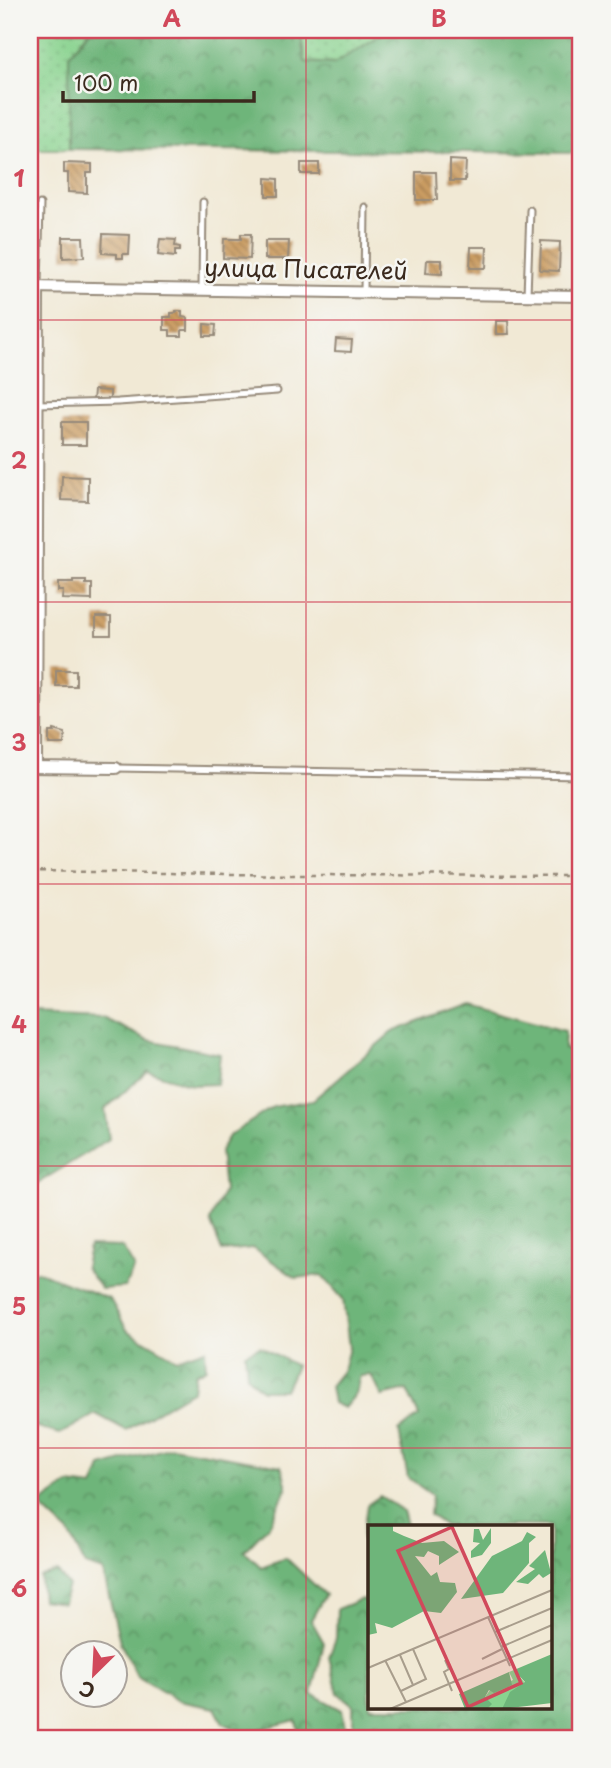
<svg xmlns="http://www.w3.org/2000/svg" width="611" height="1768" viewBox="0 0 611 1768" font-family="'Playpen Sans',sans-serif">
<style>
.grass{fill:url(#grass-dots);stroke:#627e56;stroke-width:2}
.forest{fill:url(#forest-crowns);stroke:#54704c;stroke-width:2}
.building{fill:url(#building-back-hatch)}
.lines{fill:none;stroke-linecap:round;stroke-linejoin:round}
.lane-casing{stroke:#968a7a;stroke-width:9}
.street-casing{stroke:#968a7a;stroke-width:14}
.path{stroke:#968a7a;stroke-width:2.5;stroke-dasharray:5 5;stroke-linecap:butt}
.lane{stroke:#fff;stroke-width:5}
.street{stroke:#fff;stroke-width:10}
.grid{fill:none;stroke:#d1495b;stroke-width:2;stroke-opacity:0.55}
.labels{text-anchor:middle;stroke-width:5;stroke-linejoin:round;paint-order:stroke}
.street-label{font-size:24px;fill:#3b2a1e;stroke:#f6f6f2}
.inset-road{fill:none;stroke:#a89d8c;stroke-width:2}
.view{fill:#d1495b;fill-opacity:0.15;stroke:#d1495b;stroke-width:3.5}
.inset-edge{fill:none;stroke:#3b2a1e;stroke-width:3.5}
.neatline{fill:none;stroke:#d1495b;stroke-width:2.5}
.grid-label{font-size:23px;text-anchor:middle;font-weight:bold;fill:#d1495b}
</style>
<defs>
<pattern id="grass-dots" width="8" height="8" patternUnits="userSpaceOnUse" patternTransform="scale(1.75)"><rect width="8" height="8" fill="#89d38f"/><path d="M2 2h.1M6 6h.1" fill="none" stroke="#77b57b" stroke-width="1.8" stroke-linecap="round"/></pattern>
<pattern id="forest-crowns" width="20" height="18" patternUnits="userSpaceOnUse" patternTransform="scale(1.75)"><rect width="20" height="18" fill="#6eb57a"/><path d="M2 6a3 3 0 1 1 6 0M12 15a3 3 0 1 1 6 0" fill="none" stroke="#5c9363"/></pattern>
<pattern id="building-back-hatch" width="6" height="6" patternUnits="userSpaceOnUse" patternTransform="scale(1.75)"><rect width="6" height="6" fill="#ca9c62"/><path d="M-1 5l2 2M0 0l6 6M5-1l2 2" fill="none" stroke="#a57f50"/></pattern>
</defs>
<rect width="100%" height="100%" fill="#f6f6f2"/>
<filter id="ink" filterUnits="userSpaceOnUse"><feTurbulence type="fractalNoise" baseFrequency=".0143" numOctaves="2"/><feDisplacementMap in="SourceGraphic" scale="14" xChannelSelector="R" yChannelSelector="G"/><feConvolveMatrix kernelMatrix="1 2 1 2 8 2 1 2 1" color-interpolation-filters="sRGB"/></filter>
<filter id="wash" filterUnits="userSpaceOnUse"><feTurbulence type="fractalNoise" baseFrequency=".00686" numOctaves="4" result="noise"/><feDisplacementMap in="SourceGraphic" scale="28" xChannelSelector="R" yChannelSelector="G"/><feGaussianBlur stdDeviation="1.57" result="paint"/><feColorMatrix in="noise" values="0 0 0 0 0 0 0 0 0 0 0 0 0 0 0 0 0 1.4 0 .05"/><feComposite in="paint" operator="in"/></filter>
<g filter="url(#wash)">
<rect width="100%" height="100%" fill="#f1e9d5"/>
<path class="grass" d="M 30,30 L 90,30 L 69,55 L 69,149 L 30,149 Z
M 300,30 L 389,30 L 334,64 L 305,62 Z"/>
<path class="forest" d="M 90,30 L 132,30 L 144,36 L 170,30 L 300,30 L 305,62 L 334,64 L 389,30 L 581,30 L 581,153 L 69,149 L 69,55 Z
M 466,1004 L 565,1031 L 564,1049 L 581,1053 L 581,1738 L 353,1738 L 353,1705 L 338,1693 L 329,1657 L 336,1638 L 337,1609 L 362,1599 L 369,1604 L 370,1707 L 550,1707 L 550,1526 L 445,1526 L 430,1515 L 432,1495 L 408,1478 L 399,1431 L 419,1416 L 407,1390 L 382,1396 L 371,1375 L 360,1376 L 355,1395 L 344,1408 L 333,1403 L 330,1386 L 343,1370 L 349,1348 L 343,1299 L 322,1275 L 296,1278 L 253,1248 L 222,1251 L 210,1221 L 224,1191 L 220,1151 L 229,1136 L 273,1107 L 313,1100 L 392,1032 Z
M 30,1015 L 103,1018 L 148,1040 L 220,1054 L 217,1084 L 192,1085 L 148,1071 L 105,1109 L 109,1139 L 30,1188 Z
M 89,1246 L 122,1247 L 134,1267 L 125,1287 L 101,1289 L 85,1267 Z
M 36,1271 L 110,1299 L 127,1330 L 177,1359 L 205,1349 L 206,1368 L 195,1374 L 193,1390 L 126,1430 L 96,1414 L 60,1434 L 30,1425 L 30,1274 Z
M 260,1346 L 296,1366 L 285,1390 L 262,1390 L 247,1376 L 245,1353 Z
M 172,1447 L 281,1466 L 287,1487 L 270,1524 L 244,1551 L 261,1567 L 286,1558 L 325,1595 L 311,1620 L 324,1643 L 312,1694 L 342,1710 L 347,1738 L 300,1738 L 296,1720 L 246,1733 L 223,1723 L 215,1708 L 178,1701 L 137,1676 L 120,1642 L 103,1571 L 85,1565 L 69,1533 L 39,1505 L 69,1484 L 93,1487 L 101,1467 Z
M 380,1496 L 403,1511 L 407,1525 L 370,1526 L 369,1556 L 368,1556 L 362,1538 L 367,1505 Z
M 57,1572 L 68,1585 L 63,1603 L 42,1600 L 40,1577 Z"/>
<g id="blocks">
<path class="building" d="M 450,160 L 466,161 L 465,181 L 450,181 Z
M 64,163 L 92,164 L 92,173 L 87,173 L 87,193 L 68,192 L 68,173 L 64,173 Z
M 301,163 L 319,163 L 319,174 L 301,174 Z
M 416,172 L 436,172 L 437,200 L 416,200 Z
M 266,178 L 278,179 L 278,196 L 266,196 Z
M 103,234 L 130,235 L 129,254 L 123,254 L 123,258 L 117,258 L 117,254 L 102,253 Z
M 241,234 L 251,234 L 250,259 L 223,258 L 224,239 L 241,239 Z
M 63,237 L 83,237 L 84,257 L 63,258 Z
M 160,239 L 176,240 L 175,246 L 180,247 L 180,251 L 175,251 L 175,257 L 158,255 Z
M 265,241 L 289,241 L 288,259 L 265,259 Z
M 541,241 L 560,242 L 559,271 L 540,270 Z
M 471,247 L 487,247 L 486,268 L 470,268 Z
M 427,260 L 442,260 L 442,274 L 426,273 Z
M 176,311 L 182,311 L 182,317 L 188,318 L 188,330 L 182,330 L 182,336 L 170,336 L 170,330 L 164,330 L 164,317 L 171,317 L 171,313 L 176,313 Z
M 496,321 L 508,321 L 509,334 L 496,334 Z
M 204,324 L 216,325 L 215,336 L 204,336 Z
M 336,339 L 352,340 L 351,352 L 335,351 Z
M 94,390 L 110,391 L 110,401 L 93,401 Z
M 62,422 L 86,422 L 86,445 L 62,445 Z
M 62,476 L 88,477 L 88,501 L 61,500 Z
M 73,581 L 86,581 L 86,584 L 92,584 L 92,600 L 62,599 L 63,591 L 58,591 L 58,583 L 73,583 Z
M 96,617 L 111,617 L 111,635 L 96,635 Z
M 56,670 L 76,670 L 76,686 L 56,686 Z
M 54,730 L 65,733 L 64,744 L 49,744 L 49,732 L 54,732 Z"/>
</g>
</g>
<g filter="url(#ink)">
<use href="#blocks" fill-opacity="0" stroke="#968a7a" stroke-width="2"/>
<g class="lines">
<defs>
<path id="lane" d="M 38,287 L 40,204
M 202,289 L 203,202
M 364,292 L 365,207
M 527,295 L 530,210
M 38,404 L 118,402 L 277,391
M 116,768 L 581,776"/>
<path id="street" d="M 30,287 L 581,296
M 30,767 L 116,768
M 36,767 L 38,287"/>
</defs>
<use href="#lane" class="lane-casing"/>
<use href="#street" class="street-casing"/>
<path class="path" d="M 30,871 L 297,875 L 581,876"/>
<use href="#lane" class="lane"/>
<use href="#street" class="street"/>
</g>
</g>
<path class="grid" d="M 306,30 L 306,1738M 30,320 L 581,320M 30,602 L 581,602M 30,884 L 581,884M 30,1166 L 581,1166M 30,1448 L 581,1448"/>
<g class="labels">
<g class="street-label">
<text transform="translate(306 270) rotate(1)" y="8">улица Писателей</text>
</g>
</g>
<g transform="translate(368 1525)">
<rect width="184" height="184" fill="#f1e9d5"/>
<path d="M 146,145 L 157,158 L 134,184 L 119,184 L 117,172 L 122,165 L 145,155 L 141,147 Z" fill="#89d38f"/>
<path d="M 0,0 L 25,0 L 25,6 L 36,11 L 54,18 L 76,16 L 91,27 L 71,40 L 71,31 L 60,26 L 56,32 L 47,31 L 63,51 L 69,47 L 72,57 L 87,58 L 89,67 L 73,88 L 56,86 L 24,103 L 7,98 L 9,108 L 0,110 ZM 123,3 L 123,18 L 114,30 L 103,33 L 103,26 L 112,18 L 105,17 L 106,4 L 111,4 L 115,15 ZM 159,7 L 168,12 L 161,18 L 161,38 L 135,68 L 93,74 L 124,31 L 154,16 ZM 177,25 L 183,48 L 175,53 L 171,49 L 160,59 L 148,57 L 167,44 L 161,41 ZM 184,129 L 184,178 L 134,184 L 142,167 L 157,157 L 146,145 ZM 141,147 L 144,160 L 126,168 L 121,165 L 117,172 L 124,179 L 119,184 L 97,184 L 91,169 Z" fill="#6eb57a"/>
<path class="inset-road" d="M 120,92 L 142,141M 127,107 L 184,83M 133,122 L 184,100M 32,130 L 45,160M 114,134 L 134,124M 17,135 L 38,177M 77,135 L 81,144 L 76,147 L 84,166M 0,143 L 184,65M 33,166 L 58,154 L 45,124M 22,184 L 184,115"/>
<path class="view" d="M 84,2 L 153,158 L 100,182 L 30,26 Z"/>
<rect width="184" height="184" class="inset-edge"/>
</g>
<rect width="611" height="1768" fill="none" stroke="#f6f6f2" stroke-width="77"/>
<g transform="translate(94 1674) rotate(204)"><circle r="33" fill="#f6f6f2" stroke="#aba49d" stroke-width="2"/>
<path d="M0-5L12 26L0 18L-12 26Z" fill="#d1495b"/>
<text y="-10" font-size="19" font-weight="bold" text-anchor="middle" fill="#3b2a1e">С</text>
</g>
<path d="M63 91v10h191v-10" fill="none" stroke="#3b2a1e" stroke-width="3.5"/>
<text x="74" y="91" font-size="21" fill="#3b2a1e" stroke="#f6f6f2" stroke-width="5" paint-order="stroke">100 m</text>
<rect x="38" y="38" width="534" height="1692" class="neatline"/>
<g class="grid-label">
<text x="172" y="27">A</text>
<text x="439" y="27">B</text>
<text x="19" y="187">1</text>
<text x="19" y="469">2</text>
<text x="19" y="751">3</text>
<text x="19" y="1033">4</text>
<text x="19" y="1315">5</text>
<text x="19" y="1597">6</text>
</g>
</svg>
